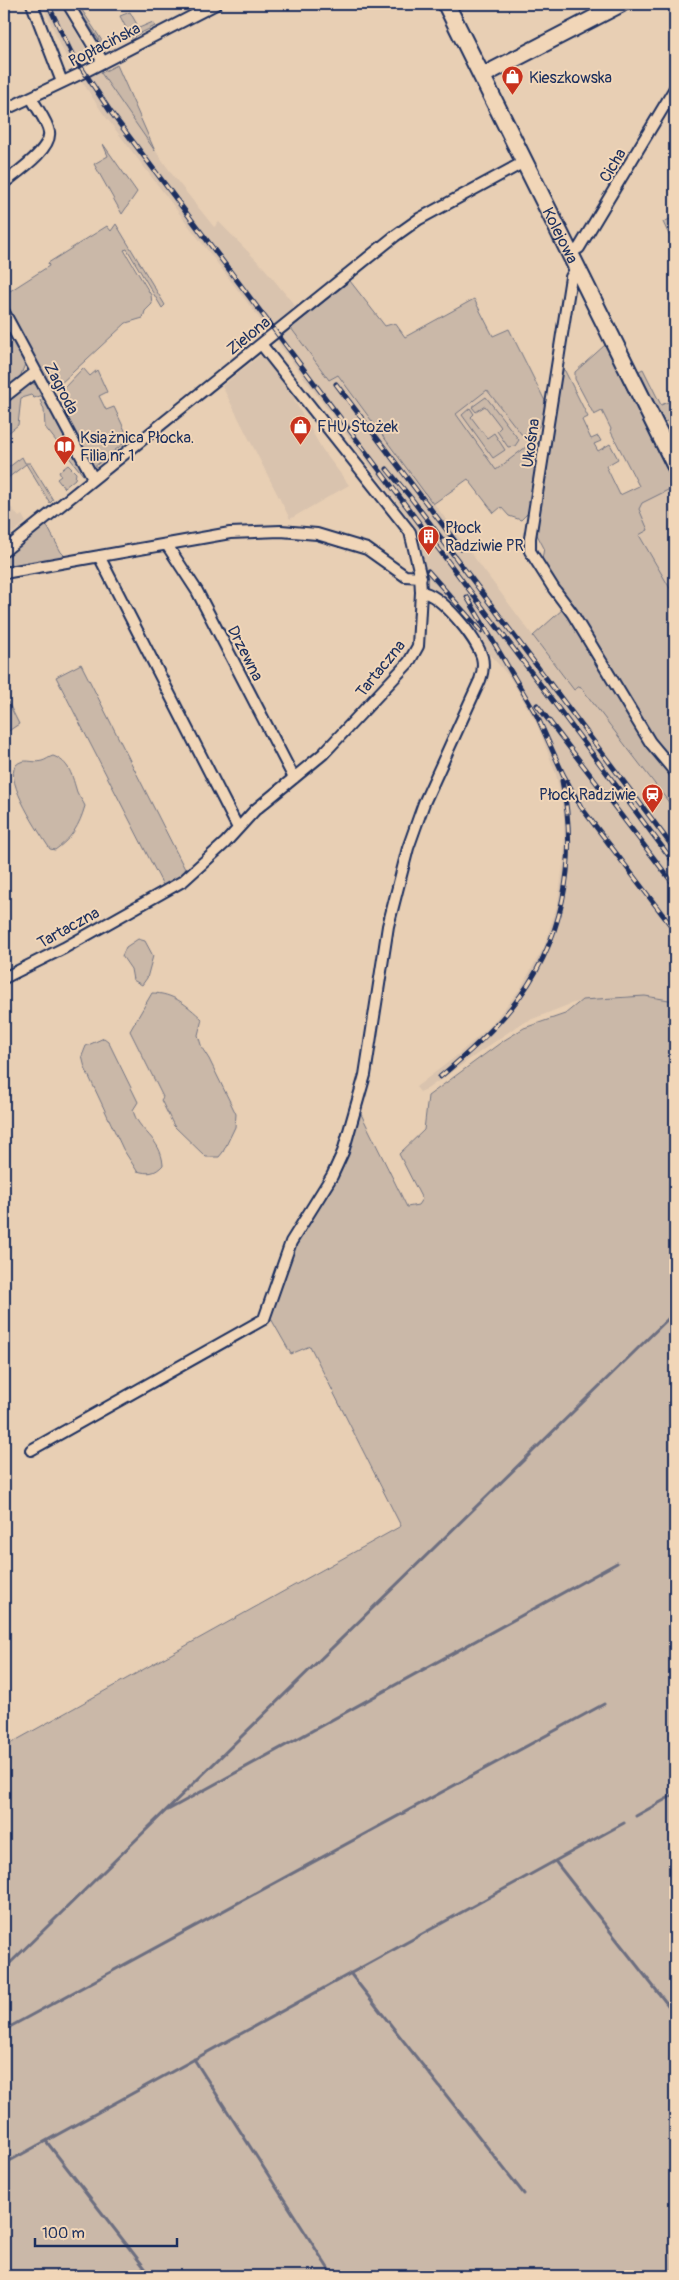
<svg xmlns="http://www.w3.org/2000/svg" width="679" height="2280" viewBox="0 0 679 2280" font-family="Pangolin,sans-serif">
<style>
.built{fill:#d9c3ae}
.green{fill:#cab8a8;stroke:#727483}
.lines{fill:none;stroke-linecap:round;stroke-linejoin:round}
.stream{stroke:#6c6e80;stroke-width:3}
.street-casing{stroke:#1b2f5e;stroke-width:14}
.secondary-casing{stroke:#1b2f5e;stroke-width:19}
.primary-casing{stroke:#1b2f5e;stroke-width:20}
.street{stroke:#f1d6b8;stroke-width:10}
.secondary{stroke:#f1d6b8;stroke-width:15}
.primary{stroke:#f1d6b8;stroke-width:16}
.rail-casing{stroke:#1b2f5e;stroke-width:5}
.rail{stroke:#f1d6b8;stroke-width:3;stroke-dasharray:9;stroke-linecap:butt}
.labels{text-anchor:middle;stroke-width:4;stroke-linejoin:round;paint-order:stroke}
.street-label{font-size:16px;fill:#1b2f5e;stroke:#f1d6b8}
.poi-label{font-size:16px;fill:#1b2f5e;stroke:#f1d6b8;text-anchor:start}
</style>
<rect width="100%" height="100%" fill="#e8cfb4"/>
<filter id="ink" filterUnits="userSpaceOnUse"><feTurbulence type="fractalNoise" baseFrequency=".02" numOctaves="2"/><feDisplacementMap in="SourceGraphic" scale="10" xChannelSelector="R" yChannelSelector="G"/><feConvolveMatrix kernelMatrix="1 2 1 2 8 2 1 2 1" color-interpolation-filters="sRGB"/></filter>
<g filter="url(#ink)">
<path class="built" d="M 42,4 L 60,4 L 89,55 L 174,177 L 214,227 L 219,222 L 265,269 L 296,307 L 283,317 L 329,380 L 338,375 L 533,636 L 574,690 L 580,686 L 675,811 L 675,1001 L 627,996 L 573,1003 L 520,1024 L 427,1089 L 420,1092 L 416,1087 L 454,1058 L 490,1026 L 520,989 L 544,947 L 558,902 L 564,858 L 564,816 L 556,774 L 537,724 L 511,679 L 445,601 L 426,586 L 425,569 L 418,536 L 410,520 L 269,331 L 102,112 L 66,57 Z
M 262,354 L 296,399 L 294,400 L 322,449 L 349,485 L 290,519 L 222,386 Z
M 487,375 L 535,440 L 491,475 L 441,410 Z
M 669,484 L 675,497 L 675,597 L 620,502 Z
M 10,506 L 19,517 L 22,515 L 26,522 L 6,538 L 4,511 Z"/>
<path class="green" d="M 75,4 L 78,4 L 106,47 L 111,48 L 108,50 L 103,46 Z
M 130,12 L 139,28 L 153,22 L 155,26 L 131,38 L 120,16 Z
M 117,65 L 155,151 L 101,73 Z
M 103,144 L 137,192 L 122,214 L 94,164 L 108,156 Z
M 675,217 L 675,248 L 663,222 Z
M 116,224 L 165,305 L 162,308 L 127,249 L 124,250 L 151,295 L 152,304 L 145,311 L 143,318 L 126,323 L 60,384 L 53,387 L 49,383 L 46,383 L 4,304 L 4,280 L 10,291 L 49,266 L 48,263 L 107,226 L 111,231 Z
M 350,281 L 385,326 L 395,323 L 405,337 L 474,299 L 493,336 L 509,329 L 548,407 C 544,421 538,434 522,435 L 487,390 L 456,414 L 496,470 L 535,440 L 541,449 L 531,510 L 521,520 L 509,516 L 501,507 L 494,513 L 468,479 L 433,504 L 338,375 L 329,380 L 291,328 Z
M 4,324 L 25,364 L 19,380 L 9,388 L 4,383 Z
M 605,345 L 673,482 L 670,489 L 642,503 L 639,509 L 648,530 L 639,535 L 675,597 L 675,767 L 654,744 L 581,623 L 574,604 L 563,596 L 547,571 L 542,559 L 544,548 L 535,531 L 559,366 L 565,371 L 588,417 L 582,420 L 591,439 L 598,436 L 601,441 L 594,444 L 598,451 L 610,444 L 618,459 L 606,466 L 620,495 L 639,486 L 610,430 L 611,429 L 602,411 L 594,415 L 575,379 L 575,372 Z
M 83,368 L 90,376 L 97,370 L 107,392 L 99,396 L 106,410 L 114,407 L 129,439 L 93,468 L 57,403 L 63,389 Z
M 643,369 L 661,405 L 675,399 L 675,419 L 664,422 L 639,371 Z
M 31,383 L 37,385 L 43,395 L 34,398 L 31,395 L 21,398 L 18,425 L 8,433 L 4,427 L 4,402 Z
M 486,397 L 519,440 L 515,446 L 508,447 L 497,431 L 501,427 L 485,406 L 476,412 L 472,407 Z
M 45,398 L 83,470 L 83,475 L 45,427 L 44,410 L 40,400 Z
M 470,408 L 474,414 L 471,417 L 487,438 L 494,433 L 505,450 L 493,458 L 462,415 Z
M 22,457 L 25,463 L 30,463 L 53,500 L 50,503 L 26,464 L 4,481 L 4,471 Z
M 68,465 L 76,473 L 75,479 L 64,488 L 57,479 L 61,476 L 59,472 Z
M 46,524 L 61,552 L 68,559 L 4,569 L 4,559 Z
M 563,609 L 566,609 L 675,778 L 674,809 L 580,686 L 574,690 L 533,636 Z
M 81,664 L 187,873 L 165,889 L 56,677 Z
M 4,694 L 19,724 L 4,734 Z
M 53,756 C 70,762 72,776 77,792 C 79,797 83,801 85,806 C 79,826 72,838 55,850 L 50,849 C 41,835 3,780 16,765 C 24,757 33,764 42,761 C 46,760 49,757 53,756 Z
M 138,939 L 145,941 L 153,956 L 147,978 L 142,985 L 133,980 L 131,969 L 122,956 L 126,947 Z
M 152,993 C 173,993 187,1005 202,1019 L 198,1035 L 202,1048 L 209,1059 L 236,1114 L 235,1127 L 223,1152 L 219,1157 L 206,1157 L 174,1126 L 161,1100 L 163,1097 L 130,1031 Z
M 645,996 L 675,1001 L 675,2276 L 4,2276 L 4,1747 L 401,1526 L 310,1346 L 291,1354 L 270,1317 L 291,1250 L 342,1167 L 360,1112 L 407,1207 L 418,1205 L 422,1199 L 399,1154 L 424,1130 L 428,1096 L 503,1041 L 524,1028 L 565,1014 L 582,1000 Z
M 104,1038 L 108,1041 L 138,1102 L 133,1110 C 138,1132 161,1137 163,1165 C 155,1174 148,1174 137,1171 L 123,1149 L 85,1068 L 82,1056 L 86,1046 Z"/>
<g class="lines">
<path class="stream" d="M 168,1810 L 617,1563
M 636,1816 L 675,1794
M 555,1861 L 675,2014
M 4,1969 L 675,1312
M 350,1973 L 524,2194
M 4,2030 L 604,1704
M 194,2059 L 333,2276
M 46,2141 L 151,2276
M 4,2164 L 624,1823"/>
<defs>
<path id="street" d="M 32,4 L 62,82
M 68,4 L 103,62
M 4,110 L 84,72 L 216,4
M 4,183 C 16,173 52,149 49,132 C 47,120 36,108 31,97
M 570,253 L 579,248 L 675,88
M 577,267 L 571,277 L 530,538 L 530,551 L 554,589 L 572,613 L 650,742 L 675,772
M 4,312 L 93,478
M 4,397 L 36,372
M 167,545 L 197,591 L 294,778
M 4,551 L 395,236 L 419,219 L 524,162
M 99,556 L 238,828
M 4,573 L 230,533 L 281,531 L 317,534 L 367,549 L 405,576 L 421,577
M 4,978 L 64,948 L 183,881 L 225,843 L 255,810 L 323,754 L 409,662 L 418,646 L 421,592 L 420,574 L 410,532 L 261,344
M 31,1450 L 264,1319 L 291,1242 L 332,1176 L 343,1152 L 365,1075 L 388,926 L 408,848 L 424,803 L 480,680 C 483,672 484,665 482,657 C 476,638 441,594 421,592"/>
<path id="secondary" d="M 482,76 L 621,4"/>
<g id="primary">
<path id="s1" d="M 446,4 L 675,465"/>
</g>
</defs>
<use href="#street" class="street-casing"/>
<use href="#secondary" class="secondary-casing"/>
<use href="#primary" class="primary-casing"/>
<use href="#street" class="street"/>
<use href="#secondary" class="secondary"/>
<use href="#primary" class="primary"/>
<defs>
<path id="rail" d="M 48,4 L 71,52 L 110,111 L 675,864
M 336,384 L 461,549
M 387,469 L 411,498 L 675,850
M 428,571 L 481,631
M 467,597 L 537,716 L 563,774 L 581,807 L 675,931
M 537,705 L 675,886
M 440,1077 C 465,1056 490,1034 511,1008 C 563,945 579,860 562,781"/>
</defs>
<use href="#rail" class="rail-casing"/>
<use href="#rail" class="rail"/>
</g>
</g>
<defs>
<symbol id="shop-pin" viewBox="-11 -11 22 30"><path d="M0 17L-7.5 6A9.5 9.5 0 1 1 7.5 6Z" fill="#c8321e" stroke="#f1d6b8"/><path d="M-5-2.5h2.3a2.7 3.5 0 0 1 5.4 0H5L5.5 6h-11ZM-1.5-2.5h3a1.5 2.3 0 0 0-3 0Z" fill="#fff"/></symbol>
<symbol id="library-pin" viewBox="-11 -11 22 30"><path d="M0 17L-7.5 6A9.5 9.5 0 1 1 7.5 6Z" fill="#c8321e" stroke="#f1d6b8"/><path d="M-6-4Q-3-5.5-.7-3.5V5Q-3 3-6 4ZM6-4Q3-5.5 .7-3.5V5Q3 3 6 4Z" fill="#fff"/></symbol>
<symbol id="building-pin" viewBox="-11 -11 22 30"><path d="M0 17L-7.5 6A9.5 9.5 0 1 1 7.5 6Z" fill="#c8321e" stroke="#f1d6b8"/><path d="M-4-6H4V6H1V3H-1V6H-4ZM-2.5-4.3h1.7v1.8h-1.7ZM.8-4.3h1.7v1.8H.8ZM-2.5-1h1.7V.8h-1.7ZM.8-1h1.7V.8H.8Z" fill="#fff"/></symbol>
<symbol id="station-pin" viewBox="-11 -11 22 30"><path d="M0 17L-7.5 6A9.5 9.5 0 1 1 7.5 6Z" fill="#c8321e" stroke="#f1d6b8"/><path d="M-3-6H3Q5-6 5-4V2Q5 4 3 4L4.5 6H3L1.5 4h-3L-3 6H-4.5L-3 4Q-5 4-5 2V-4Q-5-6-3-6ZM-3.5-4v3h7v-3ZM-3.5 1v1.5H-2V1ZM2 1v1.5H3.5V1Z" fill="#fff"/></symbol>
</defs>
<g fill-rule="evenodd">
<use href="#shop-pin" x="500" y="64" width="25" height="34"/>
<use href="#shop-pin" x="288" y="414" width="25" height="34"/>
<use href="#library-pin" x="52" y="434" width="25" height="34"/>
<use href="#building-pin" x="416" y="524" width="25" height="34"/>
<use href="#station-pin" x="640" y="782" width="25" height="34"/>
</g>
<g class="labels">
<g class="street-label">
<text transform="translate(104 44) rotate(-27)" y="6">Popłacińska</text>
<text transform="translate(612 165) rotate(-59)" y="6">Cicha</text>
<text dy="6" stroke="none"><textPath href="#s1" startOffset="258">Kolejowa</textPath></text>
<text transform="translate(248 335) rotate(-39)" y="6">Zielona</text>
<text transform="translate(62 388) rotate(62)" y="6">Zagroda</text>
<text transform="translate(530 443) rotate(-82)" y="6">Ukośna</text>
<text transform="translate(246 653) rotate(63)" y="6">Drzewna</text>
<text transform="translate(380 668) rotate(-51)" y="6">Tartaczna</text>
<text transform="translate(68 927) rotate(-29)" y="6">Tartaczna</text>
</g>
<g class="poi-label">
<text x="529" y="83">Kieszkowska</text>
<text x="317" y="432">FHU Stożek</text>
<text x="80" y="443">Książnica Płocka.<tspan x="80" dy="18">Filia nr 1</tspan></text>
<text x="445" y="533">Płock<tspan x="445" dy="18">Radziwie PR</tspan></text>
<text x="636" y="800" text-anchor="end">Płock Radziwie</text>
</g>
</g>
<rect width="679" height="2280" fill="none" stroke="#f1d6b8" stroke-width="20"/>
<rect x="10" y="10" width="659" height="2260" fill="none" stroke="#1b2f5e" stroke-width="2" filter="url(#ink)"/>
<path d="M35 2238v8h142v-8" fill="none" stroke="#1b2f5e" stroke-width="2.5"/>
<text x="42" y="2238" font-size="15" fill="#1b2f5e" stroke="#f1d6b8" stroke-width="4" paint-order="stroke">100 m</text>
</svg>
